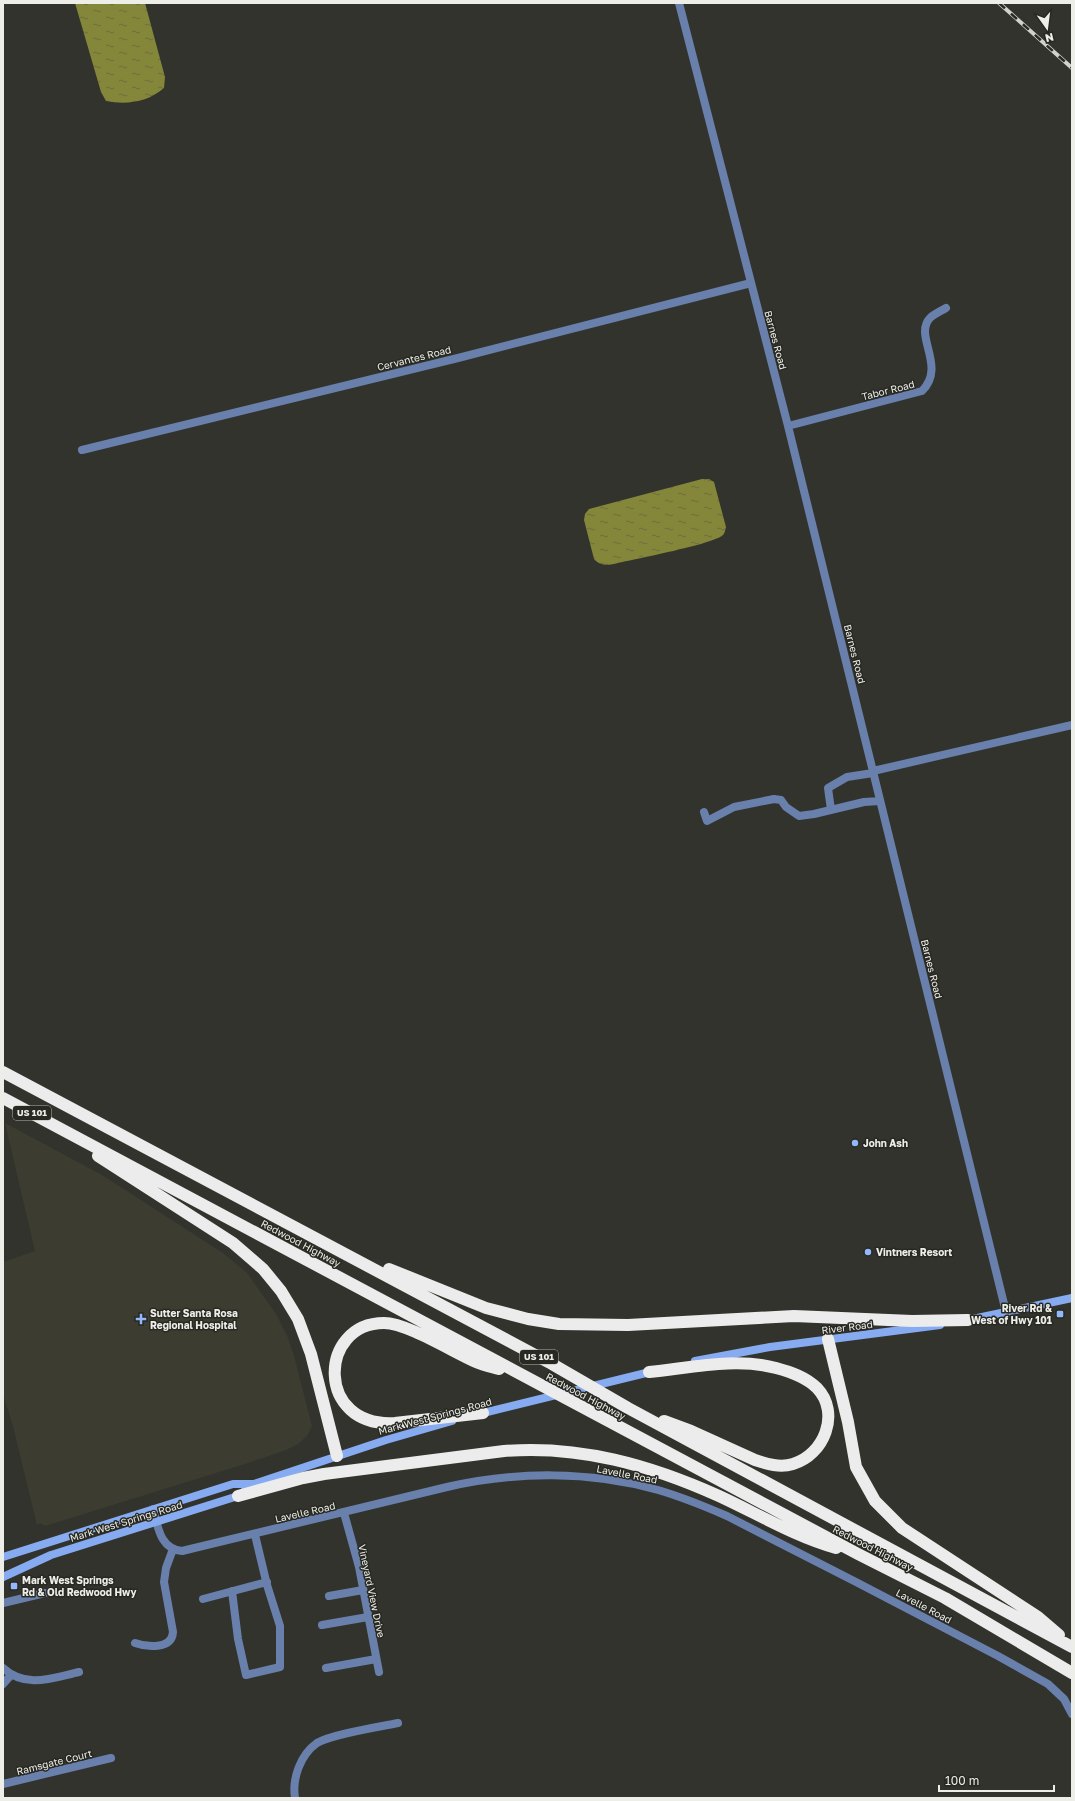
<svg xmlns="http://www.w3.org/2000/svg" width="1075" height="1801" viewBox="0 0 1075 1801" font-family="'Golos Text',sans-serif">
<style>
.built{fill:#3c3d30}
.water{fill:url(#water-ripples)}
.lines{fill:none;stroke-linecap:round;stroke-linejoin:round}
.street{stroke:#6980ac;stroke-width:8}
.secondary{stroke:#87abf1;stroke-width:8}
.highway{stroke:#ececec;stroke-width:12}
.rail-casing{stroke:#d1d2cc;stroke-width:4}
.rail{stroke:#282922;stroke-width:2.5;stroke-dasharray:8;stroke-linecap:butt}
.poi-dot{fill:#93b7fd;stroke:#282922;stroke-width:1.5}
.labels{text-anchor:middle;stroke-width:3;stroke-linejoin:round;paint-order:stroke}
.shield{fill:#282922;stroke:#b3b3ad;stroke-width:1}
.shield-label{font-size:9px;font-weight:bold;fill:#eeeee9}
.street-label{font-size:10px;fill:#eeeee9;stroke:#282922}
.poi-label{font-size:10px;font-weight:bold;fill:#eeeee9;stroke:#282922;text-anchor:start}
</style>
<defs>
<pattern id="water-ripples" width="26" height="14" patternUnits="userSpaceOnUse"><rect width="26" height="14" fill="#848639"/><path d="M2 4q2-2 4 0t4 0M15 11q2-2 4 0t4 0" fill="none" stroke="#6c6d3e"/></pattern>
</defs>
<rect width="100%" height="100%" fill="#32332c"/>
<path class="built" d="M 5,1123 L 102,1175 L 223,1253 L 247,1273 L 276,1314 L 288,1338 L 294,1356 L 312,1426 L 307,1436 L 298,1444 L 286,1450 L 248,1463 L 45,1526 L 40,1523 L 37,1525 L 13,1426 L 3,1394 L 3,1262 L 35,1251 Z"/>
<path class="water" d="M 75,3 L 145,3 L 165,77 L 164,88 C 148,102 127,105 106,101 L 101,92 Z
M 702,479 L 709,479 L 714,482 L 726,527 C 725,530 725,533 723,535 C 714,544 635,559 618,563 C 609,565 601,567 594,559 L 584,520 L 585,514 L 589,509 Z"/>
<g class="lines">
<path class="street" d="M 679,3 L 788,426 L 1006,1312
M 788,426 L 922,391 C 947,366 913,336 930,318 C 934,314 941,311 946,308
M 82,450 L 458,358 L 751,283
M 873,771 L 1072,725
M 831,810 L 828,788 L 847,777 L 873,773
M 704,812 L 707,821 L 734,807 L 774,799 L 781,800 L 786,807 L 799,816 L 814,814 L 864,802 L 880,801
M 153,1509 C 158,1527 160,1549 182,1551 L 447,1487 C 516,1471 590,1471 658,1490 C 682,1497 704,1506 727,1516 L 856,1582 L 998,1656 L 1048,1684 L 1064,1699 L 1072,1714
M 344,1513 L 359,1567 L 379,1672
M 232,1591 L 238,1639 L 246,1675 L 280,1667 L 280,1626 L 267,1585 L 255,1535
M 329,1596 L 363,1590
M 203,1599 L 267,1582
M 3,1603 L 45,1593
M 322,1625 L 368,1617
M 135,1643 C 146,1647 172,1650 173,1632 L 164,1582 L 166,1568 L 173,1549
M 3,1668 C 26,1689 52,1678 79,1672
M 326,1668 L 376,1659
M 3,1684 L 11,1675
M 3,1784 L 111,1758
M 295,1798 C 292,1779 300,1755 317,1743 C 332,1734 379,1727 398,1723"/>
<path class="secondary" d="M 963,1321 L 1072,1298
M 695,1361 L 770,1347 L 940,1325
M 479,1414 L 654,1371
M 3,1557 L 233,1484 L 254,1484
M 3,1577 L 51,1555 L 238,1496 L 254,1484 L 386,1440 L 452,1421"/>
<path class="highway" d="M 3,1072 L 552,1364 L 628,1408 L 1072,1647
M 3,1098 L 858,1554 L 945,1598 L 1072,1673
M 98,1156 L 233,1243 L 263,1269 L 281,1291 L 298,1319 L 311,1354 L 337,1456
M 389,1269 L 486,1308 L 528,1319 L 559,1324 L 628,1325 L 794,1316 L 912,1321 L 968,1320
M 828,1339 L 848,1422 L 856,1467 L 875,1501 L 902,1528 L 1038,1617 L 1059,1635
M 649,1372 C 690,1368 736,1357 776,1368 C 791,1372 806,1377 817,1388 C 841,1413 824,1455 793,1464 C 780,1468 767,1464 755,1460 L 691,1431 L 664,1421
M 483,1413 L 395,1423 C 315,1428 318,1323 384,1323 C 407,1323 453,1352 476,1362 C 483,1365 492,1367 499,1369
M 238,1496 L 303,1478 L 324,1474 L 504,1451 C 580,1445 650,1465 719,1496 C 758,1514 794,1536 836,1548"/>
<defs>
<path id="rail" d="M 999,3 L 1072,68"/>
</defs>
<use href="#rail" class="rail-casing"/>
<use href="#rail" class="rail"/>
</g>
<g class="poi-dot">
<circle cx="855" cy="1143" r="4"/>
<circle cx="868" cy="1252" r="4"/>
<rect x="1056" y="1310" width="8" height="8" rx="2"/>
<path d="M139 1313h4v4h4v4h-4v4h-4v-4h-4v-4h4z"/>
<rect x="10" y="1582" width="8" height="8" rx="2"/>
</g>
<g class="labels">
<g class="shield">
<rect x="13" y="1106" width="38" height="14" rx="3"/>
<rect x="520" y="1350" width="38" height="14" rx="3"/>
</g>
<g class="shield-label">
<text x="32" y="1116">US 101</text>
<text x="539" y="1360">US 101</text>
</g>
<g class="street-label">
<text transform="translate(776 340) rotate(75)" y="4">Barnes Road</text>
<text transform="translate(414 358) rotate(-14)" y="4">Cervantes Road</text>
<text transform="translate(888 390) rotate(-14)" y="4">Tabor Road</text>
<text transform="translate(855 654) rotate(76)" y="4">Barnes Road</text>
<text transform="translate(932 969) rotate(76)" y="4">Barnes Road</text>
<text transform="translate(301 1243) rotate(28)" y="4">Redwood Highway</text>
<text transform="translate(847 1327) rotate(-7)" y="4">River Road</text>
<text transform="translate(586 1396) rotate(28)" y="4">Redwood Highway</text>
<text transform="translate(435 1416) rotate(-15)" y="4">Mark West Springs Road</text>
<text transform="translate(627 1474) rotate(11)" y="4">Lavelle Road</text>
<text transform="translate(305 1512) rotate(-13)" y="4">Lavelle Road</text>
<text transform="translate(126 1521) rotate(-17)" y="4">Mark West Springs Road</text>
<text transform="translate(873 1548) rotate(27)" y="4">Redwood Highway</text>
<text transform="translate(372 1591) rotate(78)" y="4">Vineyard View Drive</text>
<text transform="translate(924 1606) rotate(28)" y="4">Lavelle Road</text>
<text transform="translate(54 1762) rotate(-14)" y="4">Ramsgate Court</text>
</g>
<g class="poi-label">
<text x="863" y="1147">John Ash</text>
<text x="876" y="1256">Vintners Resort</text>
<text x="1052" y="1312" text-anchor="end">River Rd &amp;<tspan x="1052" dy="12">West of Hwy 101</tspan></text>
<text x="150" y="1317">Sutter Santa Rosa<tspan x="150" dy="12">Regional Hospital</tspan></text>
<text x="22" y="1584">Mark West Springs<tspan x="22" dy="12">Rd &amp; Old Redwood Hwy</tspan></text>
</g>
</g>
<rect width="1075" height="1801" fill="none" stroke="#eeeee9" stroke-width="8"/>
<g transform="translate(1047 28) rotate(166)" stroke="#282922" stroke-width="3" paint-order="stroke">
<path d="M0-3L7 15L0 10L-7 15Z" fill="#eeeee9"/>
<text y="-6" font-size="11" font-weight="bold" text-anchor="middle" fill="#eeeee9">N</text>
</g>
<path d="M939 1785v6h115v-6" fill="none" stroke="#eeeee9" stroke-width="2"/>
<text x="945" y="1785" font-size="12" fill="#eeeee9" stroke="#282922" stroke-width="3" paint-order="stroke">100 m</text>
</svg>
